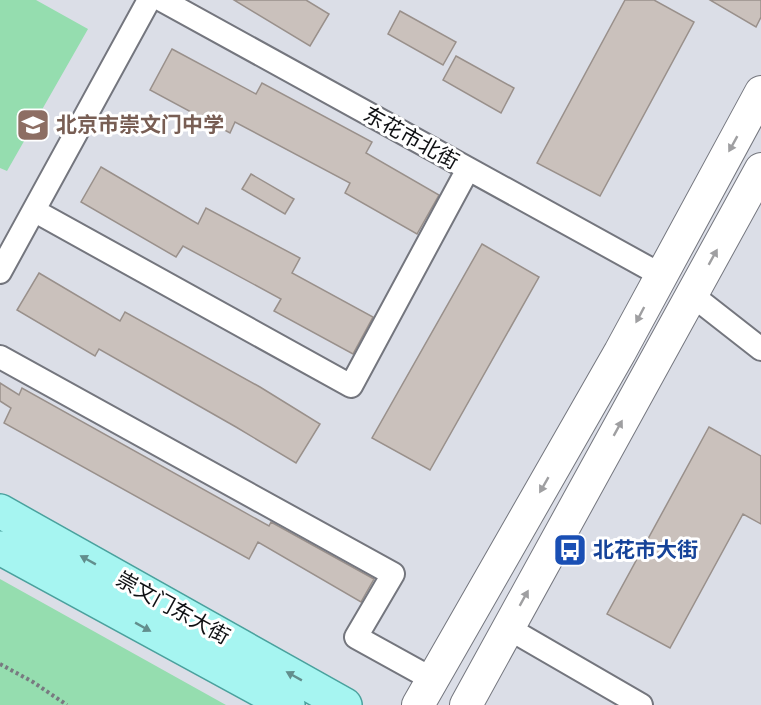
<svg xmlns="http://www.w3.org/2000/svg" width="761" height="705" viewBox="0 0 761 705" font-family="'Varela Round','Noto Sans SC',sans-serif">
<style>
.green{fill:#95ddaf}
.building{fill:#cac1bc;stroke:#99908b;stroke-width:1.5}
.lines{fill:none;stroke-linecap:round;stroke-linejoin:round}
.street-casing{stroke:#74767e;stroke-width:26}
.secondary-casing{stroke:#74767e;stroke-width:34}
.primary-casing{stroke:#4aa19d;stroke-width:36}
.path{stroke:#787a80;stroke-width:4;stroke-dasharray:3 3;stroke-linecap:butt}
.street{stroke:#fff;stroke-width:22}
.secondary{stroke:#fff;stroke-width:32}
.primary{stroke:#a6f5f1;stroke-width:33}
.oneway{fill:#9f9fa1}
.oneway2{fill:#628e8d}
.labels{text-anchor:middle;stroke-width:6;stroke-linejoin:round;paint-order:stroke}
.education-label{font-size:21px;font-weight:bold;fill:#785e54;stroke:#fff;text-anchor:start}
.street-label{font-size:21px;fill:#0f1013;stroke:#fff}
.transit-label{font-size:21px;font-weight:bold;fill:#164399;stroke:#fff;text-anchor:start}
</style>
<rect width="100%" height="100%" fill="#dbdee7"/>
<path class="green" d="M 0,0 L 36,0 L 88,29 L 7,171 L 0,168 Z
M 0,579 L 226,705 L 0,705 Z"/>
<path class="building" d="M 234,0 L 306,0 L 329,14 L 310,46 Z
M 625,0 L 654,0 L 694,22 L 600,196 L 537,163 Z
M 710,0 L 761,0 L 761,17 L 756,27 Z
M 400,11 L 456,42 L 443,65 L 388,34 Z
M 172,49 L 256,94 L 262,83 L 372,142 L 366,153 L 439,195 L 417,234 L 345,193 L 350,183 L 235,122 L 230,133 L 150,90 Z
M 456,56 L 514,88 L 501,113 L 443,80 Z
M 101,167 L 198,224 L 206,208 L 300,258 L 292,273 L 373,317 L 353,354 L 274,311 L 281,299 L 183,246 L 176,257 L 81,202 Z
M 251,174 L 294,199 L 285,214 L 242,189 Z
M 482,244 L 539,277 L 430,470 L 372,438 Z
M 39,273 L 120,321 L 125,312 L 260,387 L 320,424 L 296,463 L 236,427 L 99,349 L 95,356 L 17,310 Z
M 0,383 L 19,395 L 22,388 L 269,526 L 271,522 L 374,579 L 361,602 L 258,542 L 249,559 L 4,423 L 11,408 L 0,401 Z
M 709,427 L 761,456 L 761,524 L 743,514 L 670,648 L 607,614 Z"/>
<g class="lines">
<defs>
<path id="street" d="M 162,0 L 661,275
M 35,211 L 351,386 L 468,169
M 0,272 L 149,0
M 692,295 L 761,349
M 0,357 L 393,574 L 356,637 L 432,679
M 508,628 L 641,705"/>
<path id="secondary" d="M 418,705 L 620,352 L 761,92
M 466,705 L 761,169"/>
<path id="primary" d="M 0,511 L 345,705
M 0,548 L 288,705"/>
</defs>
<use href="#street" class="street-casing"/>
<use href="#secondary" class="secondary-casing"/>
<use href="#primary" class="primary-casing"/>
<path class="path" d="M 0,664 L 33,682 L 67,705"/>
<use href="#street" class="street"/>
<use href="#secondary" class="secondary"/>
<use href="#primary" class="primary"/>
</g>
<defs><path id="oneway-solid" d="M-6-.8H1V-3.2L6.5 0L1 3.2V.8H-6Z" transform="scale(1.5)"/></defs>
<g class="oneway">
<use href="#oneway-solid" transform="translate(733 144) rotate(119)"/>
<use href="#oneway-solid" transform="translate(713 257) rotate(-61)"/>
<use href="#oneway-solid" transform="translate(640 315) rotate(118)"/>
<use href="#oneway-solid" transform="translate(618 428) rotate(-61)"/>
<use href="#oneway-solid" transform="translate(544 485) rotate(120)"/>
<use href="#oneway-solid" transform="translate(524 598) rotate(-61)"/>
</g>
<g class="oneway2">
<use href="#oneway-solid" transform="translate(88 560) rotate(-151)"/>
<use href="#oneway-solid" transform="translate(143 627) rotate(29)"/>
<use href="#oneway-solid" transform="translate(294 676) rotate(-151)"/>
</g>
<defs>
<symbol id="school-square" viewBox="-11 -11 22 22"><rect x="-9" y="-9" width="18" height="18" rx="4" fill="#8d6e63" stroke="#fff"/><path d="M0-5L7-2L0 1L-7-2ZM-4 1L0 2.5L4 1V4Q0 6-4 4Z" fill="#fff"/></symbol>
<symbol id="bus-square" viewBox="-11 -11 22 22"><rect x="-9" y="-9" width="18" height="18" rx="4" fill="#1a4fb4" stroke="#fff"/><path d="M-5-6H5V4H4V6H2V4H-2V6H-4V4H-5ZM-3.5-4V0h7V-4ZM-3.5 1.2v1.5H-2V1.2ZM2 1.2v1.5H3.5V1.2Z" fill="#fff"/></symbol>
</defs>
<g fill-rule="evenodd">
<use href="#school-square" x="14" y="106" width="38" height="38"/>
<use href="#bus-square" x="551" y="531" width="38" height="38"/>
</g>
<g class="labels">
<g class="education-label">
<text x="56" y="132">北京市崇文门中学</text>
</g>
<g class="street-label">
<text transform="translate(411 138) rotate(29)" y="7">东花市北街</text>
<text transform="translate(173 608) rotate(29)" y="7">崇文门东大街</text>
</g>
<g class="transit-label">
<text x="593" y="557">北花市大街</text>
</g>
</g>
</svg>
